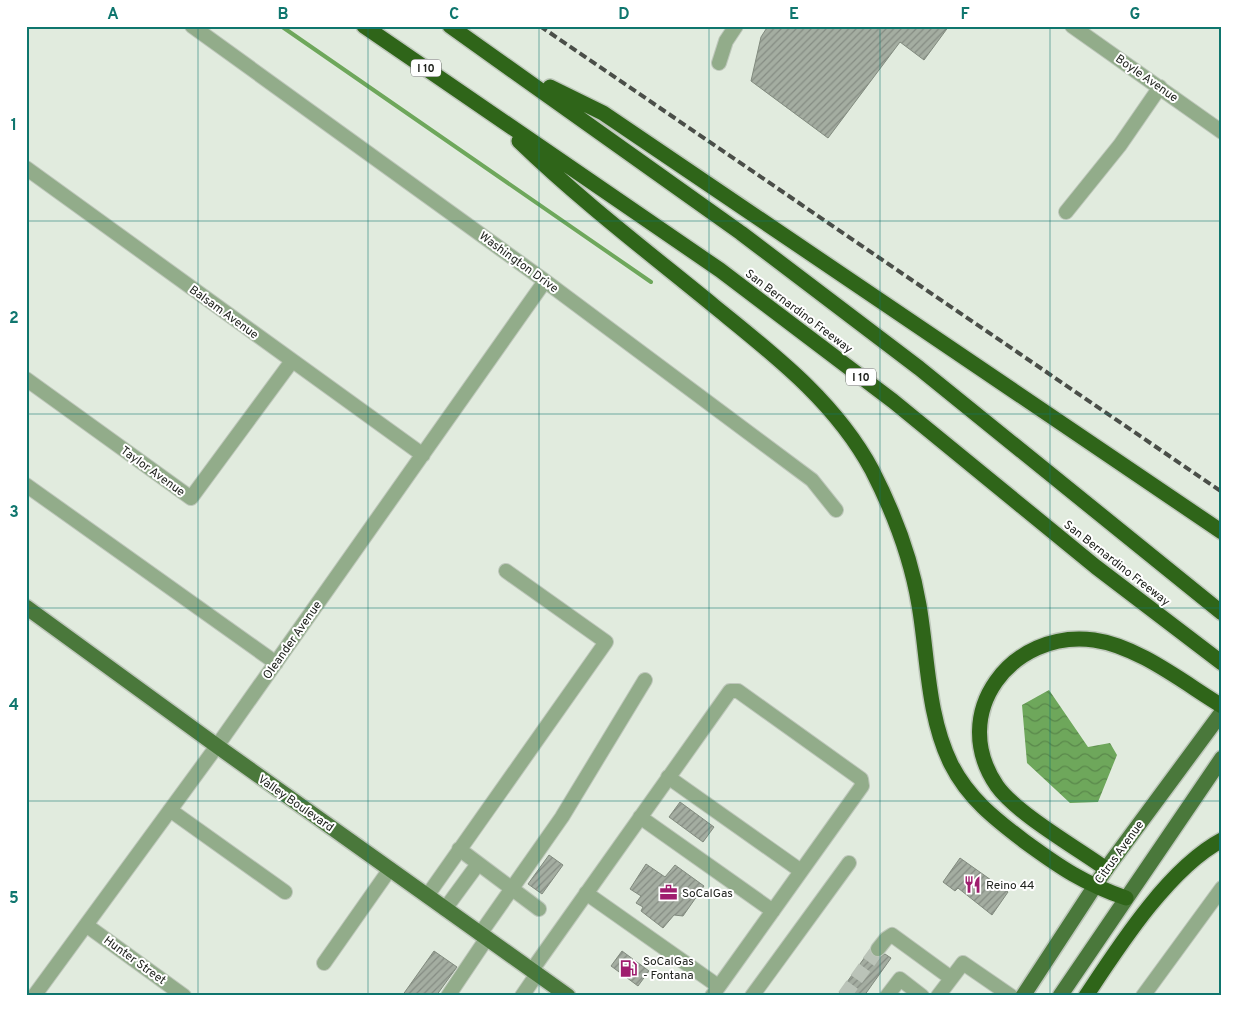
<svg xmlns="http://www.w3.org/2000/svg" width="1248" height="1022" viewBox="0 0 1248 1022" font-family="Overpass,sans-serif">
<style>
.water{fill:url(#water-waves)}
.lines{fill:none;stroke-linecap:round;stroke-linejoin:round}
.stream{stroke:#6ea75b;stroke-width:4}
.building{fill:url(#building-hatch);stroke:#818a7e}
.minor-tunnel{stroke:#bac3b8;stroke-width:14;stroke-dasharray:14 7;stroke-linecap:butt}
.minor-casing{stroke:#bec7bb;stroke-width:16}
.major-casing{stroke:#bec7bb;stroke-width:18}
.highway-casing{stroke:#bec7bb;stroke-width:18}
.minor{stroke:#92ac8a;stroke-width:14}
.major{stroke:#4a783b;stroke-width:15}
.highway{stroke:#2f6519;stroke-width:15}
.rail{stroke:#4a4e48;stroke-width:4;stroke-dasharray:8 4;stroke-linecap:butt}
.grid{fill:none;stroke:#0f766e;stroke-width:1;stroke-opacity:0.55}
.labels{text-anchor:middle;stroke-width:4;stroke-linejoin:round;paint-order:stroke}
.shield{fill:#fff;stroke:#636562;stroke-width:1}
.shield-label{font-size:11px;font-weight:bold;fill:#20231e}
.street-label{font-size:12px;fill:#20231e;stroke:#fff}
.poi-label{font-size:12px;fill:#20231e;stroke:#fff;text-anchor:start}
.neatline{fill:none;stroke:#0f766e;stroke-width:2}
.grid-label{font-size:16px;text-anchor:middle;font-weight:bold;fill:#0f766e}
</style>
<defs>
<pattern id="water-waves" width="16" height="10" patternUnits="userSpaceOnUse" patternTransform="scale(1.25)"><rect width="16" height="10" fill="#6ea75b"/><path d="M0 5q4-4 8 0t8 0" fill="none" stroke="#5a884b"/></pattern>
<pattern id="building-hatch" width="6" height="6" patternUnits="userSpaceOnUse" patternTransform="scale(1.25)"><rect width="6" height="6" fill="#a4ada1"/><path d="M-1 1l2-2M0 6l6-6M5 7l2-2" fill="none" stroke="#858c83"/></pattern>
</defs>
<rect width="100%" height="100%" fill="#e1ebde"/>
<path class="water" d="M 1049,690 L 1088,747 L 1110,743 L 1117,755 L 1098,802 L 1070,803 L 1027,763 L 1022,705 Z"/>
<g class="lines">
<path class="stream" d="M 281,26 L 651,282"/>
</g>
<path class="building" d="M 768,26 L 949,26 L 924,60 L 900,42 L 828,138 L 751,81 L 761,37 Z
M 680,802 L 714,827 L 703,842 L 669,817 Z
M 549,855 L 563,865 L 542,894 L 528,884 Z
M 960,858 L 1008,892 L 992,915 L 958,888 L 955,891 L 943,882 Z
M 646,864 L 665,877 L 675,865 L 704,886 L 683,916 L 674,915 L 663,928 L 641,911 L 643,907 L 636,903 L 641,896 L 630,889 Z
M 870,950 L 876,958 L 885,954 L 891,958 L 864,996 L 837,996 Z
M 434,951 L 457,967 L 436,996 L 402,996 Z
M 622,951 L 649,971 L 638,986 L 611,966 Z"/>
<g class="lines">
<path class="minor-tunnel" d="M 844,996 L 878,949"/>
<defs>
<path id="minor" d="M 192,26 L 545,281 L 812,480 L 836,510
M 1072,26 L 1222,132
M 719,63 L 726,41 L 736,26
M 26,168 L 423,455
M 1066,212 L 1120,145 L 1160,87
M 26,379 L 191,498 L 292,361
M 26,485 L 276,663
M 668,777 L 801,871
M 170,810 L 285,892
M 640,817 L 773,911
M 459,849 L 539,909
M 586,893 L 718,986
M 427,896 L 606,642 L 506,571
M 445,909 L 478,864
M 86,925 L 184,996
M 480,934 L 562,817 L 645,680
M 878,949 L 886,939 L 892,935 L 951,978
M 324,963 L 390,869
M 532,970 L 730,691 L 738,691 L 861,779 L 862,786 L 712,996
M 34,996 L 217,746 L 545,281
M 448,996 L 487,938
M 522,996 L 537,974
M 752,996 L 849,863
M 887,996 L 900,979 L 922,996
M 938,996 L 963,963 L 1011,996
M 1143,996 L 1222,888"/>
<path id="major" d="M 26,607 L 217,746 L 568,996
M 1023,996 L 1106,869 L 1222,712
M 1060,996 L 1222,758"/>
<path id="highway" d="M 364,26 L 720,270 L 893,401 L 1096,567 L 1222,663
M 450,26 L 741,233 L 919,368 L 1222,613
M 550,87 L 603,113 L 1222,532
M 519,141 C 580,200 648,252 714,306 C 773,354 835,401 872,470 C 894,513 911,557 919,605 C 928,657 927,715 951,764 C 968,798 995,819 1024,841 C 1061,868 1083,883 1126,898
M 1106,869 C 1077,848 1017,814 997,786 C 947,713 1012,629 1094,640 C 1138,646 1184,683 1222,706
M 1086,996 C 1119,946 1169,868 1222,840"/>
</defs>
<use href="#minor" class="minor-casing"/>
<use href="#major" class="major-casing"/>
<use href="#highway" class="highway-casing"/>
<use href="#minor" class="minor"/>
<use href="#major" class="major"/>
<use href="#highway" class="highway"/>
<path class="rail" d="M 540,26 L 1222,492"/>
</g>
<path class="grid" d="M 198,26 L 198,996M 368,26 L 368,996M 539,26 L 539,996M 709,26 L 709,996M 880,26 L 880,996M 1050,26 L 1050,996M 26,221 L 1222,221M 26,414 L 1222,414M 26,608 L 1222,608M 26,801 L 1222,801"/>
<defs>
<symbol id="restaurant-bare" viewBox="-9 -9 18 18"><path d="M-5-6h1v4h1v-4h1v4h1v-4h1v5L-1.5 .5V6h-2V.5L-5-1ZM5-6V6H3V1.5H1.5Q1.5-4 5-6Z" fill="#9f1d6e" stroke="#fff" stroke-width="2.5" paint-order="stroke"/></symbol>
<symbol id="office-bare" viewBox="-9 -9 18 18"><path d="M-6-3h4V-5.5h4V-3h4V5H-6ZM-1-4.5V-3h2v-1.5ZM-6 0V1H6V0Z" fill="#9f1d6e" stroke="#fff" stroke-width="2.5" paint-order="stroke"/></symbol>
<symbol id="fuel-bare" viewBox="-9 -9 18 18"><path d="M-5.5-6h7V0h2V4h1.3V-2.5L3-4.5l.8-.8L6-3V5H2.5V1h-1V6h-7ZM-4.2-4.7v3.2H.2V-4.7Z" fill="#9f1d6e" stroke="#fff" stroke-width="2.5" paint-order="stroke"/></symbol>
</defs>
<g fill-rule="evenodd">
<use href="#restaurant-bare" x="960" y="872" width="25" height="25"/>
<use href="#office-bare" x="656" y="880" width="25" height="25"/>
<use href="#fuel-bare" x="616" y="956" width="25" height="25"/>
</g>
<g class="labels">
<g class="shield">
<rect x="411" y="59.5" width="30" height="17" rx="4"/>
<rect x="846" y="368.5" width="30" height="17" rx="4"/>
</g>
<g class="shield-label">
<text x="426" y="72">I 10</text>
<text x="861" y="381">I 10</text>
</g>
<g class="street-label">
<text transform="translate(1147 78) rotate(35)" y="4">Boyle Avenue</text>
<text transform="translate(519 262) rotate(36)" y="4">Washington Drive</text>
<text transform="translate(799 311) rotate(37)" y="4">San Bernardino Freeway</text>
<text transform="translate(224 312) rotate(36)" y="4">Balsam Avenue</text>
<text transform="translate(153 471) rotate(36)" y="4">Taylor Avenue</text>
<text transform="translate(1117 563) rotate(38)" y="4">San Bernardino Freeway</text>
<text transform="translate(292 640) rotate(-55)" y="4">Oleander Avenue</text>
<text transform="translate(296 803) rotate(35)" y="4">Valley Boulevard</text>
<text transform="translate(1119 852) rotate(-54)" y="4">Citrus Avenue</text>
<text transform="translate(135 960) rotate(36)" y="4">Hunter Street</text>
</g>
<g class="poi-label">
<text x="986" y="889">Reino 44</text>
<text x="682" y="897">SoCalGas</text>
<text x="643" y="965">SoCalGas<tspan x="643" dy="14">- Fontana</tspan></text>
</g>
</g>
<rect width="1248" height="1022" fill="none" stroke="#ffffff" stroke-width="55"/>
<rect x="28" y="28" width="1192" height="966" class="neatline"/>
<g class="grid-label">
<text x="113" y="19">A</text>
<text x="283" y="19">B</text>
<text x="454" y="19">C</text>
<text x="624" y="19">D</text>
<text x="794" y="19">E</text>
<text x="965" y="19">F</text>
<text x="1135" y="19">G</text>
<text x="14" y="130">1</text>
<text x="14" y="323">2</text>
<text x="14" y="517">3</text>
<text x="14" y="710">4</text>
<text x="14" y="903">5</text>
</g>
</svg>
